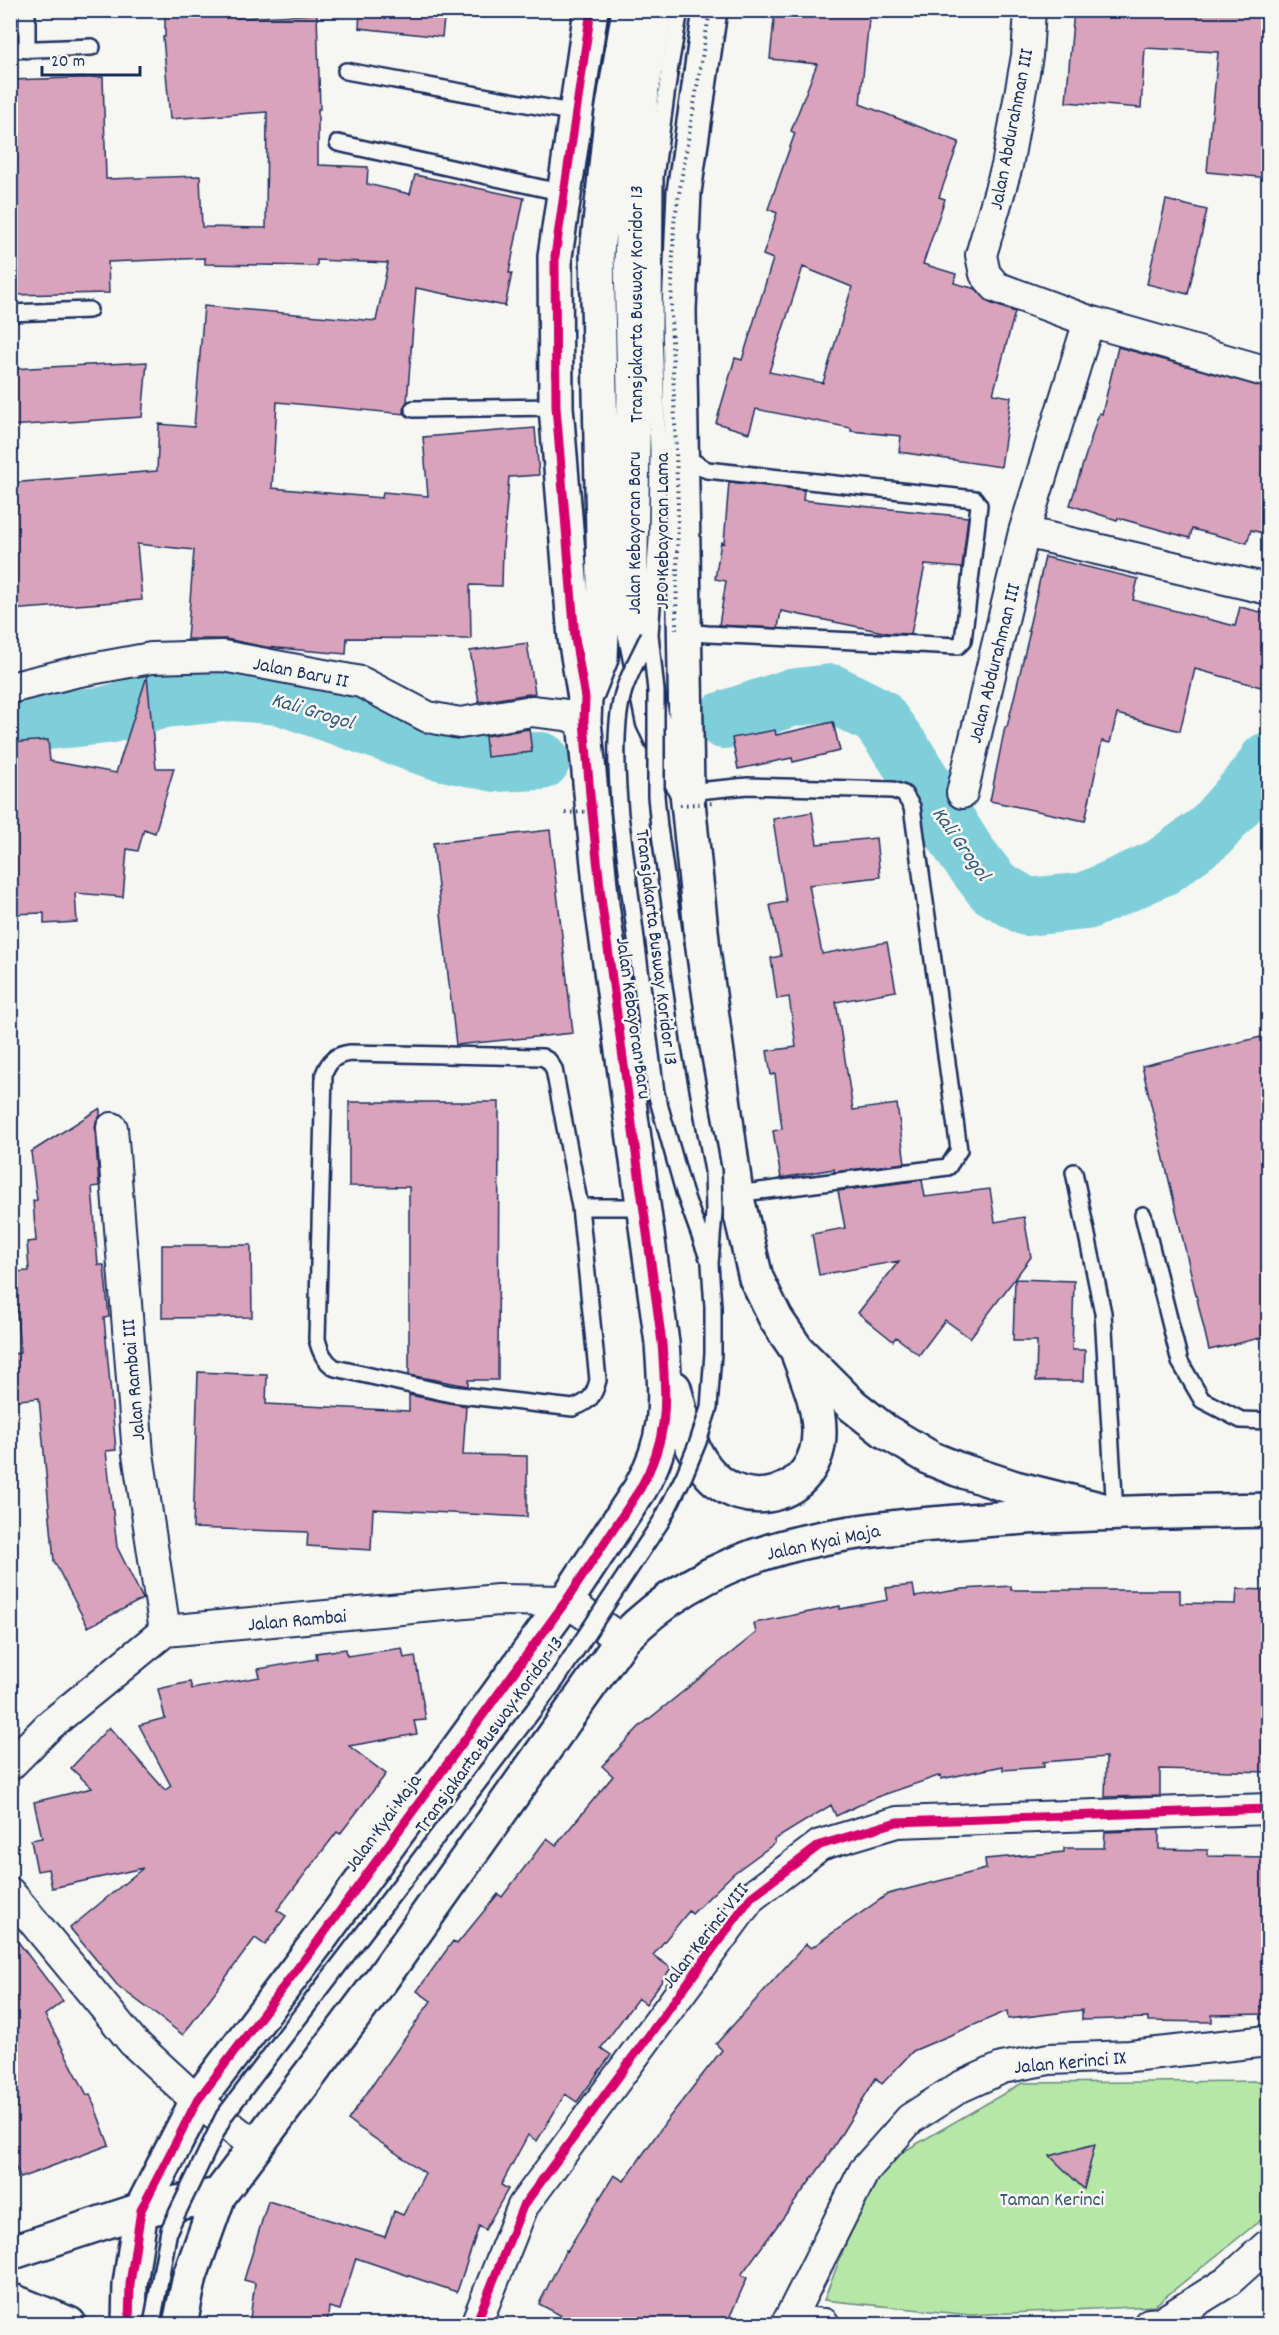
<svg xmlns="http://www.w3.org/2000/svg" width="1279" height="2335" viewBox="0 0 1279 2335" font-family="Dekko,sans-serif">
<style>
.green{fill:#b7e7a7;stroke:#698b82;stroke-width:1.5}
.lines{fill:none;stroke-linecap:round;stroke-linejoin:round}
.river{stroke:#7fcfda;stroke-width:58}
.building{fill:#d8a3bb;stroke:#1b2f5e;stroke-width:1.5;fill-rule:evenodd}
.service-casing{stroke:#1b2f5e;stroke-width:20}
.minor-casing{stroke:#1b2f5e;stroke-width:34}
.secondary-casing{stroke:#1b2f5e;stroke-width:38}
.primary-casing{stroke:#1b2f5e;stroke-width:38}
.trunk-casing{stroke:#1b2f5e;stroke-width:38}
.service{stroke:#f6f6f2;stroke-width:15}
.minor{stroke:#f6f6f2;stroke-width:30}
.secondary{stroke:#f6f6f2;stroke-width:33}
.primary{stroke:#f6f6f2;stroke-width:33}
.trunk{stroke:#f6f6f2;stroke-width:33}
.service-bridge-casing{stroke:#1b2f5e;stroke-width:20;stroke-linecap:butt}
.path-bridge{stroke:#1b2f5e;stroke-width:4;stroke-dasharray:1.5 4.5;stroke-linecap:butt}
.service-bridge{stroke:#f6f6f2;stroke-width:15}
.cycleway-casing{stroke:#f6f6f2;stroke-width:13}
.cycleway{stroke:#d6006c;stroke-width:9}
.labels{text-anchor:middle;stroke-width:5;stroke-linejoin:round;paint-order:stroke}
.street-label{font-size:20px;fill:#1b2f5e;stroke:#f6f6f2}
.park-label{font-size:20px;fill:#3a546d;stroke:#f6f6f2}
.water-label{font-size:21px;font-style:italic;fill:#34577d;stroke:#f6f6f2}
</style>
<rect width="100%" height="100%" fill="#f6f6f2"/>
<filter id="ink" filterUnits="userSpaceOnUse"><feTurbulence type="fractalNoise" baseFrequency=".0167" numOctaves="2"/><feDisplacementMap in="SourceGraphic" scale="12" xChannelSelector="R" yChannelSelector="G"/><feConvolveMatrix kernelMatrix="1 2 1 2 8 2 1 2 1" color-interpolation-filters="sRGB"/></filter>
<g filter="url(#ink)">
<path class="green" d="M 1264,2081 L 1268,2085 L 1268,2214 L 1154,2306 L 970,2315 L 824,2300 L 875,2168 L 1022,2083 Z"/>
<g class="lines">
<path class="river" d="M 724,720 L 790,698 L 831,693 L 877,716 L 904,753 L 966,852 L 993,887 L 1027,907 L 1086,901 L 1162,867 L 1210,832 L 1259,776 L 1268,761
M 10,725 L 107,715 L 164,699 L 233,692 L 281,696 L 434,750 L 495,763 L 541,761"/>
</g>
<path class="building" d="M 165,10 L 237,10 L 237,18 L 317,14 L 320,109 L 318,109 L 318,165 L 368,167 L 367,184 L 410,194 L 415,175 L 524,198 L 509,273 L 512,273 L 505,306 L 416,288 L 407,402 L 403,409 L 405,414 L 277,402 L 272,488 L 382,498 L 383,492 L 428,496 L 423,437 L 535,428 L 539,475 L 509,477 L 503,547 L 502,586 L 470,585 L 471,639 L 347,638 L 346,654 L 266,647 L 226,639 L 187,639 L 194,550 L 137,544 L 142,600 L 10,610 L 10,483 L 157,471 L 159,424 L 194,427 L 204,306 L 376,321 L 388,263 L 317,260 L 317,266 L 205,264 L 205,258 L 108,262 L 109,293 L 10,295 L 10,80 L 103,77 L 106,179 L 200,176 L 202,227 L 266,228 L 267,112 L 170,119 L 163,37 L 165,37 Z
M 360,10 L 445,10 L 442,37 L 359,28 Z
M 775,10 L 870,10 L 860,104 L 959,142 L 939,197 L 945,199 L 923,264 L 956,274 L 954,283 L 976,289 L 990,303 L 1015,312 L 993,394 L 1011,397 L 1001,467 L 899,452 L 901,436 L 851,431 L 851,428 L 756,409 L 749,433 L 716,423 L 735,358 L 742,360 L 773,259 L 763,255 L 777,213 L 768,209 L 795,133 L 791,131 L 817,64 L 770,59 ZM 803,267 L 852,287 L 823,383 L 769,372 Z
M 1074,10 L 1269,10 L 1269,178 L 1207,172 L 1218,52 L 1145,48 L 1141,108 L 1066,102 Z
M 1166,200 L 1207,210 L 1188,294 L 1147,284 Z
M 1118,347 L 1269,389 L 1269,535 L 1251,530 L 1247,543 L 1192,529 L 1190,538 L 1118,518 L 1117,520 L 1070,505 L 1099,413 L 1102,414 Z
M 147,362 L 142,417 L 10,426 L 10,369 Z
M 729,482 L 804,490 L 803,500 L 968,517 L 962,568 L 925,565 L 911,634 L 888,633 L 781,611 L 778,628 L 719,625 L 726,581 L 715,579 L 721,542 L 724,543 Z
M 1045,557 L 1138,579 L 1133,600 L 1235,626 L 1240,607 L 1269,614 L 1269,657 L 1261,687 L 1195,669 L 1180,731 L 1117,714 L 1110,743 L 1102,741 L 1085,821 L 990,801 L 1005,727 L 1007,727 L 1030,631 L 1028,631 Z
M 527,643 L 535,693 L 479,702 L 470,651 Z
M 147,676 L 156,768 L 174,768 L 155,833 L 144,829 L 138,851 L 127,849 L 123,897 L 75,893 L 77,922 L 44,924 L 44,913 L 10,914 L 10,858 L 14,858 L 10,815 L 10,743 L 48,740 L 50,761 L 116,773 Z
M 833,722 L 840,751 L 793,762 L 792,758 L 738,769 L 732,738 L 775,730 L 776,735 Z
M 529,729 L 532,752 L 487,757 L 485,736 Z
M 812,812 L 817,844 L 876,838 L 880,877 L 809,885 L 822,954 L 887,942 L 896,991 L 836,1002 L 853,1110 L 897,1104 L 905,1163 L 834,1172 L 834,1169 L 781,1178 L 773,1131 L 782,1129 L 775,1074 L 771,1075 L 767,1051 L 796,1047 L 789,997 L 777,999 L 771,958 L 781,956 L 770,905 L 786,902 L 773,819 Z
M 550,830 L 573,1033 L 456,1045 L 433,843 Z
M 1269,1035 L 1269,1336 L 1209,1350 L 1142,1066 Z
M 349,1102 L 499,1102 L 498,1380 L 468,1380 L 468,1386 L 409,1375 L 409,1187 L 349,1186 Z
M 100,1108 L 100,1116 L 96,1121 L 95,1129 L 99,1186 L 92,1187 L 98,1265 L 104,1265 L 109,1317 L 104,1318 L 116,1450 L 106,1451 L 117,1547 L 143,1599 L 88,1627 L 54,1561 L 39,1398 L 10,1401 L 10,1354 L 20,1353 L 14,1272 L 29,1271 L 27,1242 L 36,1241 L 33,1201 L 37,1200 L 31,1152 Z
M 922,1180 L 925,1197 L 990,1189 L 995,1222 L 1024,1217 L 1031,1257 L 970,1338 L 945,1320 L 919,1355 L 896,1337 L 893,1341 L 858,1313 L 899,1261 L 819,1275 L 812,1234 L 845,1228 L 838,1191 Z
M 162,1245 L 251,1245 L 252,1317 L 162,1318 Z
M 1015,1279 L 1074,1281 L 1072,1350 L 1085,1350 L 1084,1381 L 1036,1381 L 1037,1341 L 1013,1341 Z
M 198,1372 L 267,1375 L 266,1404 L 409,1411 L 409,1395 L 466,1406 L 463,1455 L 527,1456 L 527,1517 L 373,1509 L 371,1550 L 307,1546 L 308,1532 L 193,1528 Z
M 913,1585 L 915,1597 L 963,1589 L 1011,1586 L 1011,1590 L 1180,1590 L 1180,1603 L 1236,1604 L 1237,1589 L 1269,1590 L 1269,1772 L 1160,1769 L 1160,1796 L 1105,1797 L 1106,1757 L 1043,1762 L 1044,1767 L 1003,1770 L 1003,1766 L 941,1779 L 941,1775 L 874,1798 L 836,1816 L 831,1805 L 774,1840 L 775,1843 L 734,1873 L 692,1914 L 689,1911 L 653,1955 L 671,1968 L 646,2004 L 638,1998 L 601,2048 L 611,2055 L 577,2102 L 565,2094 L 537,2141 L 528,2135 L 501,2185 L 508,2189 L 485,2230 L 479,2226 L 457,2292 L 356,2258 L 340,2310 L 329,2307 L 327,2325 L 249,2325 L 255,2283 L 244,2280 L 268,2201 L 385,2237 L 394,2211 L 403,2215 L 425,2173 L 348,2120 L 431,2001 L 417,1991 L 453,1941 L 457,1944 L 498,1894 L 502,1897 L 547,1838 L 556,1845 L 613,1776 L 602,1766 L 639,1727 L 756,1633 L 754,1623 L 840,1606 L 840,1609 L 888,1600 L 886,1588 Z
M 402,1648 L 404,1658 L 415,1656 L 426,1720 L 414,1721 L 417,1734 L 349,1746 L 386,1774 L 340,1834 L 337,1832 L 277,1910 L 286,1916 L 265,1945 L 255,1938 L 183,2035 L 118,1986 L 70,1928 L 143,1868 L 52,1888 L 48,1869 L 37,1871 L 31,1840 L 42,1838 L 34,1802 L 92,1788 L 71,1768 L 109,1727 L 165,1790 L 171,1786 L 139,1725 L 165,1718 L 158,1689 L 190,1682 L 192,1689 L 260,1677 L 258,1669 L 317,1659 L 316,1653 L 346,1649 L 347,1656 Z
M 1159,1830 L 1159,1849 L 1208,1850 L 1208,1856 L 1269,1857 L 1269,2014 L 1212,2015 L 1212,2022 L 1148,2021 L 1148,2018 L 1082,2020 L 1082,2010 L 1008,2019 L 1007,2011 L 913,2051 L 882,2084 L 876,2078 L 824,2162 L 741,2275 L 747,2278 L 726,2325 L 579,2325 L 539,2304 L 566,2250 L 567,2251 L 614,2175 L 624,2181 L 667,2120 L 722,2050 L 716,2044 L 806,1944 L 811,1948 L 888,1894 L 986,1869 L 985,1859 L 1064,1852 L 1064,1848 L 1104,1848 L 1105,1832 Z
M 10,1931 L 63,2001 L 45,2015 L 87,2095 L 90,2094 L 109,2145 L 20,2178 L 10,2153 Z
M 1095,2144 L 1084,2189 L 1050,2156 Z"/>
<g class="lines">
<defs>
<path id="service" d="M 27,10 L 27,50
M 10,50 L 92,47
M 346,71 L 576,113
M 338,143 L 564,193
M 10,313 L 89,310
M 413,409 L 556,407
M 682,455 L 707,470 L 975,499 L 979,505 L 963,641 L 958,646 L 708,634 L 694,633 L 684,629
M 650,634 L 657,540 L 658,450 L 654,331 L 655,177 L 670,66 L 680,10
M 687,792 L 748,786 L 893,790 L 904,794 L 912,807 L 959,1150 L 948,1167 L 736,1194
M 350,1053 L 542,1057 L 549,1061 L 554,1069 L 580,1207 L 598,1380 C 594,1397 589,1402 573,1408 L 451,1394 L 335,1368 C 324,1361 320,1351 317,1339 L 324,1074 C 329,1061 335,1055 350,1053 Z
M 1074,1172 L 1103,1313 L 1115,1513
M 580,1207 L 642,1207
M 1143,1215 L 1180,1362 L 1202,1400 L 1241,1420 L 1268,1421"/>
<path id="minor" d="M 1030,10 L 1027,56 L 1007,166 L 981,255 L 985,274 L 996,287 L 1089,321 L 1268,372
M 1024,532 L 1268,589
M 10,688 L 75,672 L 151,658 L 223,656 L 361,682 L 428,717 L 460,723 L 532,711 L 566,715 L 584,721
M 962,793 L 1024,532 L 1089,321
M 112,1128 L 138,1454 L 165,1631
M 10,1765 L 50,1725 L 165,1631 L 498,1600 L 566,1601 L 622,1640
M 10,1893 L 133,2042 L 197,2101 L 257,2147
M 788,2321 L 824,2324
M 476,2324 L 523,2206 L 751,1897 L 820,1845 L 897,1822 L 1268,1809
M 787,2324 L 864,2171 L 910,2119 L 960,2087 L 1002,2068 L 1049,2059 L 1130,2056 L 1268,2041
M 1149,2324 L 1161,2323 L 1227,2282 L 1268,2245"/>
<path id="secondary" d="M 10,2253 L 141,2210 L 219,2195
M 10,2300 L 69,2324"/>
<path id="primary" d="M 656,10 L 642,90 L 634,181 L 631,262 L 634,390 L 630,609 L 653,721 L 687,792 L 703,950 L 736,1194 L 756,1278 L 776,1319 L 797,1350 L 852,1405 L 885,1431 L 932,1459 L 957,1469 L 1015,1488 L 1115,1513
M 674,1388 C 681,1415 688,1446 706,1469 C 744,1518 820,1496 819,1431 C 819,1405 808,1380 799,1356
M 129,2324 L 130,2284 L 141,2210 L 197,2101 L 316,1944 L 566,1601 L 640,1489 C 670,1436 666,1401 662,1343 L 602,905 L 584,721 L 585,698 L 601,658 L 604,581 L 597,252 L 611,119 L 629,10
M 180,2324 L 190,2276 L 219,2195 L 381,1980 L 622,1640 C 717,1541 841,1531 969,1521 C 1069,1513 1169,1512 1268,1510"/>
<path id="trunk" d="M 585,698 L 575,638 L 556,407 L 555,256 L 591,10
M 687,792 L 679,310 L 684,192 L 710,10"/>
</defs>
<use href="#service" class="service-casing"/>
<use href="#minor" class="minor-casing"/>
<use href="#secondary" class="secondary-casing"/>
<use href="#primary" class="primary-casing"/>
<use href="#trunk" class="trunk-casing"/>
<use href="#service" class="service"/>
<use href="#minor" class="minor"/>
<use href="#secondary" class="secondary"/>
<use href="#primary" class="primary"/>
<use href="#trunk" class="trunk"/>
<defs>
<path id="service-bridge" d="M 649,635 C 641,653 630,672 624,690 C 613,725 617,779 620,815 L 656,1093 L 684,1192 L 708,1258
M 152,2324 L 169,2230 L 224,2116 L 555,1682 L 662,1520 L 684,1476 L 698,1442 L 709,1408 L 713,1353 L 713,1307 L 710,1264 L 714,1212 L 713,1171 L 690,1045 L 659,827 L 656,796 L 656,691 L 650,634"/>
</defs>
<use href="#service-bridge" class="service-bridge-casing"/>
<path class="path-bridge" d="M 676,630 L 678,508 L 671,312 L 674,223 L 710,10
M 680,805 L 714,803
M 565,813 L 597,811"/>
<use href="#service-bridge" class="service-bridge"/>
<defs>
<path id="cycleway" d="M 129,2324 L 130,2284 L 141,2210 L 197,2101 L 316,1944 L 566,1601 L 640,1489 C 670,1436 666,1401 662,1343 L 602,905 L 590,795 L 584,721 L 585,698 L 575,638 L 556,407 L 555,256 L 591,10
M 476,2324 L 523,2206 L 751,1897 L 820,1845 L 897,1822 L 1268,1809"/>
</defs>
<use href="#cycleway" class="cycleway-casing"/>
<use href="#cycleway" class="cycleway"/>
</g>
</g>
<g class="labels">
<g class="street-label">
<text transform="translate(1010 129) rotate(-79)" y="7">Jalan Abdurahman III</text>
<text transform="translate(635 304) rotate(-90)" y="7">Transjakarta Busway Koridor 13</text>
<text transform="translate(661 531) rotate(-90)" y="7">JPO Kebayoran Lama</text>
<text transform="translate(633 533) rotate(-90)" y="7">Jalan Kebayoran Baru</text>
<text transform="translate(993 663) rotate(-76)" y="7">Jalan Abdurahman III</text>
<text transform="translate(301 671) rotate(11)" y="7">Jalan Baru II</text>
<text transform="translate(658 947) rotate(83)" y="7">Transjakarta Busway Koridor 13</text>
<text transform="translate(635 1018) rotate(82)" y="7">Jalan Kebayoran Baru</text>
<text transform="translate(132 1380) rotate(-95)" y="7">Jalan Rambai III</text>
<text transform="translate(823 1541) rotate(-12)" y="7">Jalan Kyai Maja</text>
<text transform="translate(297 1619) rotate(-5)" y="7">Jalan Rambai</text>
<text transform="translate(488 1734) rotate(-54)" y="7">Transjakarta Busway Koridor 13</text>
<text transform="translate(382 1822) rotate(-54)" y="7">Jalan Kyai Maja</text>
<text transform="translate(704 1935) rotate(-52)" y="7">Jalan Kerinci VIII</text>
<text transform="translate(1070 2061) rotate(-5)" y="7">Jalan Kerinci IX</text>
</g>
<g class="park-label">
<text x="1052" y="2205">Taman Kerinci</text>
</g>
<g class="water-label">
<text transform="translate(313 710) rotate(17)" y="7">Kali Grogol</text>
<text transform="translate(962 843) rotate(55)" y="7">Kali Grogol</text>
</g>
</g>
<rect width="1279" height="2335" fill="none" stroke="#f6f6f2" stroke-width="36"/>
<rect x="18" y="18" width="1243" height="2299" fill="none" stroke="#1b2f5e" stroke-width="2" filter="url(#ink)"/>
<path d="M42 66v9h98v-9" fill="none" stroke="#1b2f5e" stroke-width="3"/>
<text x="51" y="66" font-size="18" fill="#1b2f5e" stroke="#f6f6f2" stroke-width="4.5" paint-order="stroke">20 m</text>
</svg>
